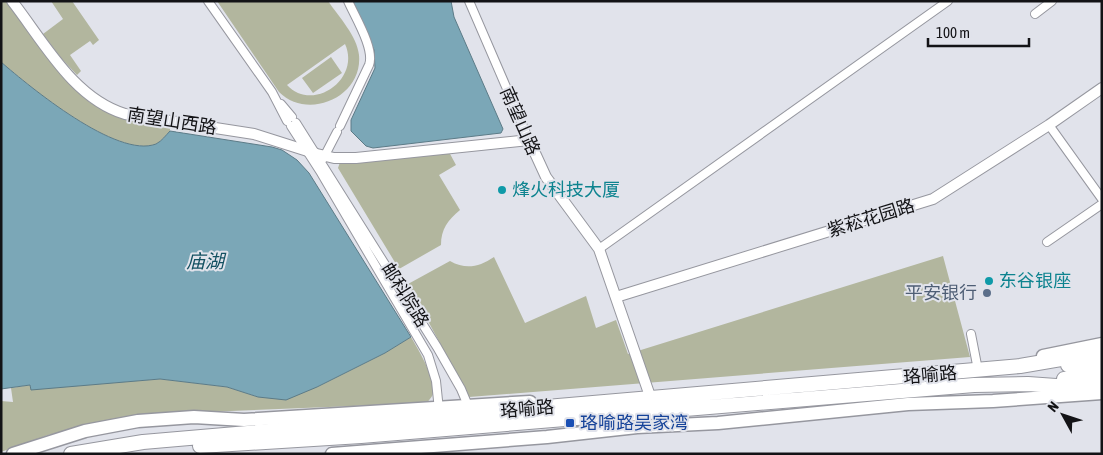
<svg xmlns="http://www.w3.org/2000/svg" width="1103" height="455" viewBox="0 0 1103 455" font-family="'Asap Condensed','Noto Sans SC',sans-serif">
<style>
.green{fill:#b2b69e;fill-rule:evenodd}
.water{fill:#7ba7b7;stroke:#5c7b87}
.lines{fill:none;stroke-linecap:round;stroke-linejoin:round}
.minor-casing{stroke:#96979f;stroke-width:10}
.tertiary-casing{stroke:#96979f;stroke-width:12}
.primary-casing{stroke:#96979f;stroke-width:15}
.trunk-casing{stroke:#96979f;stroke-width:16}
.minor{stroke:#fff;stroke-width:8}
.tertiary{stroke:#fff;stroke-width:10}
.primary{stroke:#fff;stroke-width:12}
.trunk{stroke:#fff;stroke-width:14}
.culture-dot{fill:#0f9aa8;stroke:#e1e3eb;stroke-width:2}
.service-dot{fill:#5c6f8a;stroke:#e1e3eb;stroke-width:2}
.transit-dot{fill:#1a4fb4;stroke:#e1e3eb;stroke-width:2}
.labels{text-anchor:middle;stroke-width:4;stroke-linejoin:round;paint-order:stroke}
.street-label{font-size:18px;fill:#131316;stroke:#e1e3eb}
.culture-label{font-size:18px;fill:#0d838f;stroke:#e1e3eb;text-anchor:start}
.service-label{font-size:18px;fill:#4e5e75;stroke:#e1e3eb;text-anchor:end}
.transit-label{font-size:18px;fill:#164399;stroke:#e1e3eb;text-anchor:start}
.water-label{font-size:19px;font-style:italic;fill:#135061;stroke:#e1e3eb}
</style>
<rect width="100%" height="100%" fill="#e1e3eb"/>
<path class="green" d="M 1,1 L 5,1 L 73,86 L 89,102 L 113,115 L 170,124 L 170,131 C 166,135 162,141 156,144 C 117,159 30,87 1,62 Z
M 51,1 L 72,1 L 99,40 L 93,45 L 90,41 L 70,55 L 81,71 L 77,75 L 61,58 L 43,34 L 63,19 Z
M 217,1 L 328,1 C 339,17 357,36 359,55 C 363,97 308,121 279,92 ZM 345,44 C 361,79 313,113 287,85 Z
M 331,57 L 342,73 L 313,93 L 302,78 Z
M 449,152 L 456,165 L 439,175 L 460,210 C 448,220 441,229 441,245 L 399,269 L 338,168 L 340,162 Z
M 943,256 L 970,357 L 469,397 L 408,284 L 450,261 C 466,270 479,267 494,257 L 525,323 L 586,296 L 596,328 L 616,320 L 628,354 Z
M 411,337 C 418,349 436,379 433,393 C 433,396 429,400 427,403 L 180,413 L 115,419 L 48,435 L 1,452 L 1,401 L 13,402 L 11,388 L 30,385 L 31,389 L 160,379 L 227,387 L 258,397 L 317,387 L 385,353 Z"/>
<path class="water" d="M 353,1 L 451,1 L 454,17 L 503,129 L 501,133 L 373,148 L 366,146 L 351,131 L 351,120 L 375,68 L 374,50 Z
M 1,62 C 30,87 117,159 156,144 C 162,141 166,135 170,131 L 272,147 L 282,150 L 297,160 L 309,173 L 411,337 L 385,353 L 317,387 L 286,400 L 258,397 L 227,387 L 160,379 L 31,390 L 30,385 L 1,389 Z"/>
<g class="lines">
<defs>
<path id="minor" d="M 208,1 L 272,92 L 287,121
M 469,1 L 529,140
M 1035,14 L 1052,1
M 281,104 L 292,117
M 296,123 L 437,347 L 461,389 L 469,408
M 1049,125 L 1102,199
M 291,126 L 320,171 L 428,355 L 436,381 L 439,410
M 340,126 L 369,65 C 375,49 355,17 348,1
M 323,159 L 337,132
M 1047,242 L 1102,204
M 599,249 L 948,1
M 971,334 L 978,370"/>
<path id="tertiary" d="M 12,1 C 44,42 73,98 125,114 L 254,134 L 317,154 L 334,158 L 356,158 L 529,140 L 546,177 L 599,249 L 651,399
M 616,297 L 933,199 L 1049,125 L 1102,88"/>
<path id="primary" d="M 1043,356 L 1102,344
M 13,454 L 85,431 L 138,421 L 194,417 L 244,420 L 530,402
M 332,454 L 547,437 L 637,427 L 718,423 L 908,404 L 993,401 L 1102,393"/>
<path id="trunk" d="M 1068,365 L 1102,363
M 1064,379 L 1102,374
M 200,446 L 361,436 L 974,385 L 1028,384 L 1056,386 L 1102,386
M 71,454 L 143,442 L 1020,366 L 1102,352"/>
</defs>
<use href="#minor" class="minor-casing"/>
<use href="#tertiary" class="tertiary-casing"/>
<use href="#primary" class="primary-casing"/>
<use href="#trunk" class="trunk-casing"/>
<use href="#minor" class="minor"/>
<use href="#tertiary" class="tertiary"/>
<use href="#primary" class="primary"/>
<use href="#trunk" class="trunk"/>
</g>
<g class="culture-dot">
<circle cx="502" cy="190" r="5"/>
<circle cx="989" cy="281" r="5"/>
</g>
<circle class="service-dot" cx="987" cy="293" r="5"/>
<rect class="transit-dot" x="565" y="418" width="10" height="10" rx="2.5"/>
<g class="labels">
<g class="street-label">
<text transform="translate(172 121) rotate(9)" y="6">南望山西路</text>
<text transform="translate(520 121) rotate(66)" y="6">南望山路</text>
<text transform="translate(871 218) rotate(-17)" y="6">紫菘花园路</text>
<text transform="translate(405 295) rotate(58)" y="6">邮科院路</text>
<text transform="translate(930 375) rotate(-5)" y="6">珞喻路</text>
<text transform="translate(527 409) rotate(-5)" y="6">珞喻路</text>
</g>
<g class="culture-label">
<text x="512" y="196">烽火科技大厦</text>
<text x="999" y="287">东谷银座</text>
</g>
<g class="service-label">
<text x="977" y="299">平安银行</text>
</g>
<g class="transit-label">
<text x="580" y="429">珞喻路吴家湾</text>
</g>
<g class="water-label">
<text x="205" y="268">庙湖</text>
</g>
</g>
<rect width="1103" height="455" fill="none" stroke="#131316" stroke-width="5"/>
<g transform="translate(1063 415) rotate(310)" stroke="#e1e3eb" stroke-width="4" paint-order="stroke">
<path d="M0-4L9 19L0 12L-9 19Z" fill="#131316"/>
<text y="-8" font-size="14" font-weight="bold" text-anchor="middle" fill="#131316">N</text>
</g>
<path d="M928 38v8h101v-8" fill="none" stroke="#131316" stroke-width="2.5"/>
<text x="936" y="38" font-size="15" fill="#131316" stroke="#e1e3eb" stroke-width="4" paint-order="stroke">100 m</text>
</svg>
